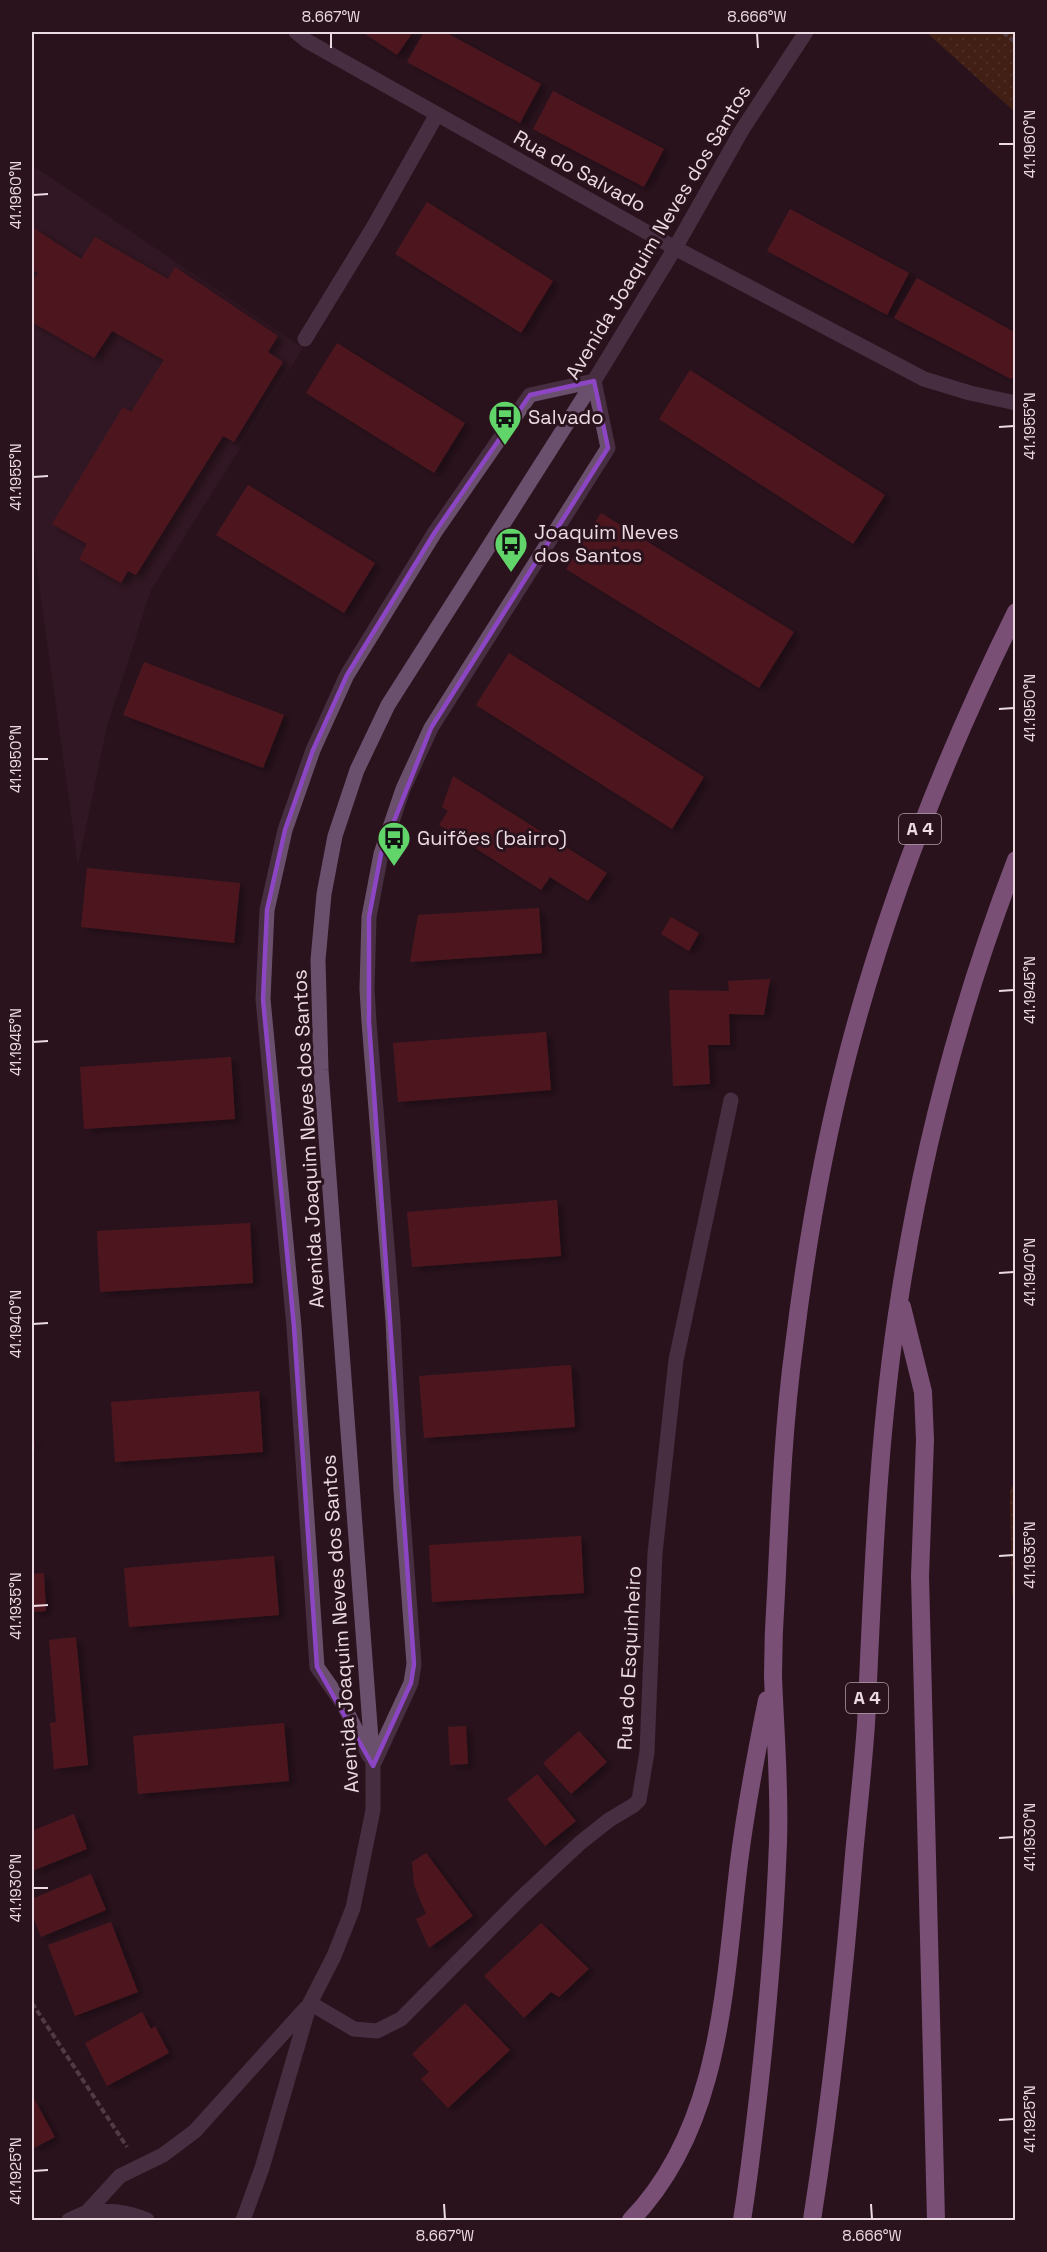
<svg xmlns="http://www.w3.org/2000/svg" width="1047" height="2252" viewBox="0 0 1047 2252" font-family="'Space Grotesk',sans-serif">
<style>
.built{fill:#3a1d2a}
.grass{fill:url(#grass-dots)}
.building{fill:#781e22;filter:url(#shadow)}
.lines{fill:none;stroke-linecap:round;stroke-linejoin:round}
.path{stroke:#7f6a73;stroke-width:4;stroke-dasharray:6 3;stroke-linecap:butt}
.minor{stroke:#6a506d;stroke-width:15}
.highway{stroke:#d999e3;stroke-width:18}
.marked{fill:none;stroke:#8c46c4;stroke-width:4.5;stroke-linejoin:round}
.ticks{fill:none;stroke:#ebdae1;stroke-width:2}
.labels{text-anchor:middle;stroke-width:6;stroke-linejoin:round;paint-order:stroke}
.shield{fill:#2a131d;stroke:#b19ea6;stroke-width:1.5}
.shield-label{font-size:18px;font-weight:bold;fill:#ebdae1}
.street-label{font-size:20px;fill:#ebdae1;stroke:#2a131d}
.poi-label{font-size:20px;fill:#ebdae1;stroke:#2a131d;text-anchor:start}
.neatline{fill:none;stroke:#ebdae1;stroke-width:2}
.ticks-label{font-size:15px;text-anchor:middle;fill:#ebdae1}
</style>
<defs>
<pattern id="grass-dots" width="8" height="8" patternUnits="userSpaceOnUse" patternTransform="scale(1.5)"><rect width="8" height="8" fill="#5f300a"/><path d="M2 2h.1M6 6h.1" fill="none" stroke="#764d2d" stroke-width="1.8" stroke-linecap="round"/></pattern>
<filter id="shadow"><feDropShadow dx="6" dy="4" stdDeviation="3" flood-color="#0009"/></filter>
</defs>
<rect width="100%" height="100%" fill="#2a131d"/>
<path class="built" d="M 32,165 L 303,348 L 151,590 L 107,726 L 78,865 L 32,533 Z"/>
<path class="grass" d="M 926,32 L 1015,32 L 1015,112 Z
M 1015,1479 L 1016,1594 L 1012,1596 L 1010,1492 Z"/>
<path class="building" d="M 362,32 L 413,32 L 397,55 Z
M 424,32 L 445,32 L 541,84 L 520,123 L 407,62 Z
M 553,91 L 664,149 L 644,187 L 533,129 Z
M 427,202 L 553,281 L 521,333 L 395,254 Z
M 790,209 L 909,273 L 887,315 L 767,251 Z
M 32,227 L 81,259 L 95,237 L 168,279 L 175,267 L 278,336 L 268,352 L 283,362 L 234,442 L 223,436 L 136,575 L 128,571 L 121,583 L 79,559 L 87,544 L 52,524 L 123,407 L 131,412 L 164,360 L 112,331 L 94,358 L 32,322 L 32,283 L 38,273 L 32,269 Z
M 917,278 L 1016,333 L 1016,375 L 1011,379 L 894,318 Z
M 337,343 L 465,423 L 434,473 L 306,393 Z
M 690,370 L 885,495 L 853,544 L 659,419 Z
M 248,485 L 375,563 L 344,613 L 216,535 Z
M 601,513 L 794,632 L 759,688 L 566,569 Z
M 509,653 L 704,777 L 672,829 L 476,705 Z
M 144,662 L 284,715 L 263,768 L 123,715 Z
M 453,776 L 607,873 L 588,901 L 550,877 L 541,890 L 439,825 L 448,811 L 442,807 Z
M 87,868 L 240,883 L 234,943 L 81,927 Z
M 539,908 L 542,953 L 410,962 L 418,915 Z
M 671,917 L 699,933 L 689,951 L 661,934 Z
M 770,979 L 764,1015 L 729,1014 L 730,1045 L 708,1045 L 710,1084 L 673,1086 L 669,990 L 729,991 L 728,981 Z
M 546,1032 L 551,1090 L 398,1102 L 393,1043 Z
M 231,1057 L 235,1119 L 84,1129 L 80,1067 Z
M 557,1200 L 561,1256 L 412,1267 L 407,1212 Z
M 250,1223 L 253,1283 L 100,1292 L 97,1231 Z
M 571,1365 L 575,1427 L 424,1438 L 419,1376 Z
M 259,1391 L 263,1452 L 115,1462 L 111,1402 Z
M 32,1429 L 33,1429 L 35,1449 L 32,1449 Z
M 581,1536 L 584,1593 L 432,1602 L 429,1545 Z
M 274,1556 L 279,1615 L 129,1627 L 124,1568 Z
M 44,1573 L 46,1611 L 32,1612 L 32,1574 Z
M 76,1637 L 88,1765 L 54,1769 L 50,1723 L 56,1722 L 49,1640 Z
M 284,1723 L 289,1781 L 138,1794 L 133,1736 Z
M 466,1726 L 468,1764 L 450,1765 L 448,1727 Z
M 579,1731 L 607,1762 L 571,1794 L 543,1763 Z
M 537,1774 L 576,1821 L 545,1846 L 507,1799 Z
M 74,1814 L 87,1849 L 32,1871 L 32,1831 Z
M 426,1853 L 473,1916 L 429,1948 L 416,1919 L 426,1914 L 414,1885 L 412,1862 Z
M 91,1874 L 106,1910 L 41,1937 L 32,1914 L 32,1899 Z
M 111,1922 L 138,1992 L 75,2016 L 48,1945 Z
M 541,1923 L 589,1969 L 559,1997 L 551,1992 L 524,2018 L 484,1976 Z
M 465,2003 L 510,2050 L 448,2108 L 421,2079 L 429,2072 L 412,2054 Z
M 142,2012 L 151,2029 L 155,2026 L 169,2053 L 107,2086 L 85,2043 Z
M 32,2095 L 55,2137 L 32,2149 Z"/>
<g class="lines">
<path class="path" d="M 1003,32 L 1016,43
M 32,2003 L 127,2147"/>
<path class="minor" d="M 296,32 L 307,41 L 675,248 L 924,379 L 970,393 L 1016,403
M 305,339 L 374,226 L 436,116
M 369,1756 L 343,1704 L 317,1667 L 294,1327 L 263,999 L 267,910 L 285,830 L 313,750 L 347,675 L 435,532 L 530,395 L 594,381
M 373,1765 L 411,1683 L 414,1664 L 401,1490 L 393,1321 L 369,1022 L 367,989 L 369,917 L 381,854 L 403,789 L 431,728 L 608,448 L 594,381
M 310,2003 L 354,2029 L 377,2031 L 401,2019 L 520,1899 L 580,1843 L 609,1820 L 634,1805 L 639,1800 L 647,1752 L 655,1553 L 676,1360 L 731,1100
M 87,2212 C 109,2210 126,2211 147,2220
M 69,2220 L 87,2212 L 120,2176 L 163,2155 L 195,2131 L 306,2008
M 243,2220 L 262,2168 L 310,2003 L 334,1956 L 353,1908 L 373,1810 L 373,1766 L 321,1070 L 318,960 L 324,894 L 335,836 L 357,770 L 388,705 L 594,381 L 675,248 L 742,130 L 806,32"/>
<path class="highway" d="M 902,1307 L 923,1392 L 925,1440 L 920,1576 L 936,2220
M 631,2220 C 722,2126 724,1985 739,1862 C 746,1807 756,1754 767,1700
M 742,2220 C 749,2177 754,2133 759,2089 C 768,2007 775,1924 778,1842 C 780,1786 775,1731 773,1676 C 773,1649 774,1621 776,1593 C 780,1511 783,1428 794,1346 C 806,1247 823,1149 848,1053 C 888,900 946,753 1016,612
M 812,2220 C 831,2099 844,1977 854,1855 C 858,1811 863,1768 866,1724 C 873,1580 877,1437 900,1295 C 923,1147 962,1000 1016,860"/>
</g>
<path d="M0 0H1047V2252H0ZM 594,381 L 608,448 L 431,728 L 381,854 L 369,917 L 369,1022 L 414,1664 L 411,1683 L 373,1766 L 317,1667 L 294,1327 L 263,999 L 267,910 L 285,830 L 313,750 L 347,675 L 435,532 L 530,395 Z" fill="#2a131d" fill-opacity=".55" fill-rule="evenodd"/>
<path class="marked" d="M 594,381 L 608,448 L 431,728 L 381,854 L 369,917 L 369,1022 L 414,1664 L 411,1683 L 373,1766 L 317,1667 L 294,1327 L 263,999 L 267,910 L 285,830 L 313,750 L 347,675 L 435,532 L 530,395 Z"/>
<path class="ticks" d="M 331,33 L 331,48M 757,33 L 758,48M 999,144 L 1014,144M 33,195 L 48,194M 999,427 L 1014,426M 33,477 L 48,476M 999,709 L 1014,708M 33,759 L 48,759M 999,991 L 1014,990M 33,1042 L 48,1041M 999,1273 L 1014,1272M 33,1324 L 48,1323M 999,1556 L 1014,1555M 33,1606 L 48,1605M 999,1838 L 1014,1837M 33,1888 L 48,1888M 999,2120 L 1014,2119M 33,2171 L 48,2170M 444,2204 L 445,2219M 871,2204 L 872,2219"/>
<defs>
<symbol id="bus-pin" viewBox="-11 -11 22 30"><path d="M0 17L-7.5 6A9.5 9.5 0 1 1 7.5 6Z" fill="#61d46a" stroke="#2a131d"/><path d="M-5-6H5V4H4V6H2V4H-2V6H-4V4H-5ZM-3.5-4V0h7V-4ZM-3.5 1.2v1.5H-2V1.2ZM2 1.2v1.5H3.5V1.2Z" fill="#111"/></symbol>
</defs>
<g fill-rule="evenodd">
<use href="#bus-pin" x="486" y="398" width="38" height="52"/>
<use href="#bus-pin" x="492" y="525" width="38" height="52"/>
<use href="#bus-pin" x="375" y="819" width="38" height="52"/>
</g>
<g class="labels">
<g class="shield">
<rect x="899" y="814" width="42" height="30" rx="4.5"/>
<rect x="846" y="1683" width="42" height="30" rx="4.5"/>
</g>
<g class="shield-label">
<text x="920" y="835">A 4</text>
<text x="867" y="1704">A 4</text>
</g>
<g class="street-label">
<text transform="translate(580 171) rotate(29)" y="7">Rua do Salvado</text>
<text transform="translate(658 232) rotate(-59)" y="7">Avenida Joaquim Neves dos Santos</text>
<text transform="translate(308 1139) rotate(-93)" y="7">Avenida Joaquim Neves dos Santos</text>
<text transform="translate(340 1624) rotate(-94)" y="7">Avenida Joaquim Neves dos Santos</text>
<text transform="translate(629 1658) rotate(-87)" y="7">Rua do Esquinheiro</text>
</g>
<g class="poi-label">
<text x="528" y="424">Salvado</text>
<text x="534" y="539">Joaquim Neves<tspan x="534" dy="23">dos Santos</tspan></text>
<text x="417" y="845">Guifões (bairro)</text>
</g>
</g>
<rect width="1047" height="2252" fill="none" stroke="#2a131d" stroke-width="66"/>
<rect x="33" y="33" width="981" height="2186" class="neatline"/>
<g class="ticks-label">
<text x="331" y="22">8.667°W</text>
<text x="757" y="22">8.666°W</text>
<text transform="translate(1030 144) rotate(-90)" y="5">41.1960°N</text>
<text transform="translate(16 195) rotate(-90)" y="5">41.1960°N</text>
<text transform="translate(1030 426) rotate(-90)" y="5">41.1955°N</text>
<text transform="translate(16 477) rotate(-90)" y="5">41.1955°N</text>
<text transform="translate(1030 708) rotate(-90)" y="5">41.1950°N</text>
<text transform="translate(16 759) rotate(-90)" y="5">41.1950°N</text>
<text transform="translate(1030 990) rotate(-90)" y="5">41.1945°N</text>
<text transform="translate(16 1042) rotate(-90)" y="5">41.1945°N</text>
<text transform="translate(1030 1272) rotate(-90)" y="5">41.1940°N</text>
<text transform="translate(16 1324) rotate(-90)" y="5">41.1940°N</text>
<text transform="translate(1030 1555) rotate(-90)" y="5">41.1935°N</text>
<text transform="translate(16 1606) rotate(-90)" y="5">41.1935°N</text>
<text transform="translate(1030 1837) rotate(-90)" y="5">41.1930°N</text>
<text transform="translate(16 1888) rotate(-90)" y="5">41.1930°N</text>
<text transform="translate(1030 2119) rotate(-90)" y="5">41.1925°N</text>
<text transform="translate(16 2171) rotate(-90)" y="5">41.1925°N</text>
<text x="445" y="2241">8.667°W</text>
<text x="872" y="2241">8.666°W</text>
</g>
</svg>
